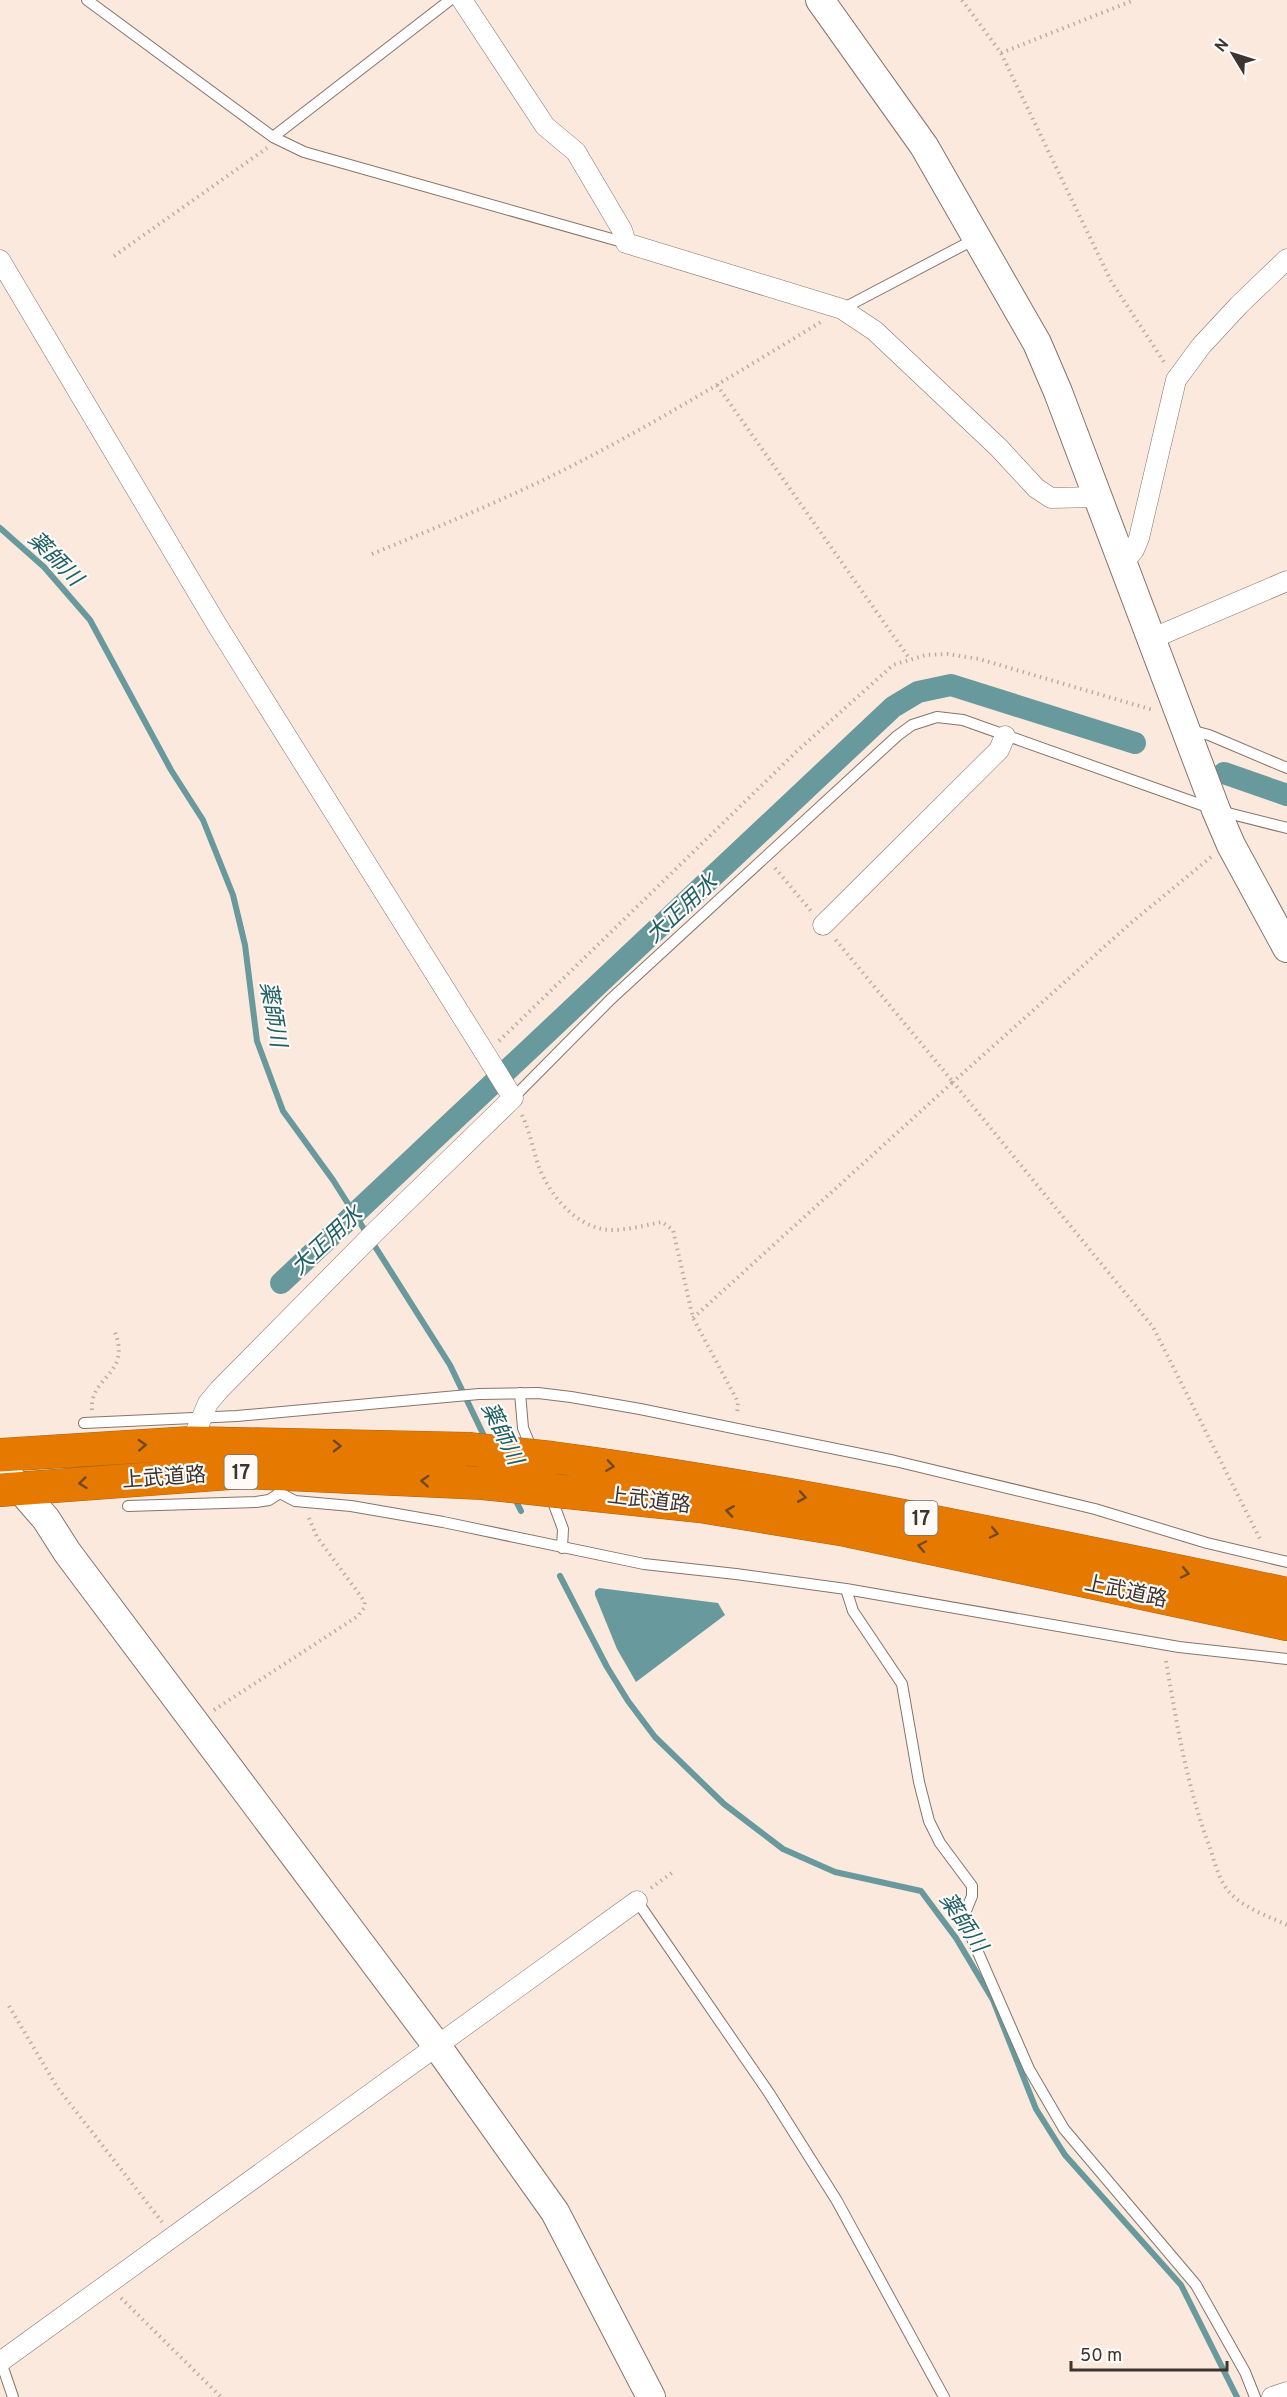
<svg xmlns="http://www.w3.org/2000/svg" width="1287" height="2397" viewBox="0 0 1287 2397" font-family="Overpass,'Noto Sans JP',sans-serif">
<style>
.water{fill:#68999d}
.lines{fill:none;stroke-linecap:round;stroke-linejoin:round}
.stream{stroke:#68999d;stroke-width:6}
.canal{stroke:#68999d;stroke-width:22}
.lane-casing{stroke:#857569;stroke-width:12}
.street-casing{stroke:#857569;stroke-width:21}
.secondary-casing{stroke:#857569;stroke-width:30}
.highway-casing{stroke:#aa6211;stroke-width:34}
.path{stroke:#bcada3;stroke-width:4;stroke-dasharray:1.5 4.5;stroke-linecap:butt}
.lane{stroke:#fff;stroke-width:10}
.street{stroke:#fff;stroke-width:20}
.secondary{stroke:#fff;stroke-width:28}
.highway{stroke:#e67a01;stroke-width:33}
.highway-bridge-casing{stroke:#aa6211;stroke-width:34;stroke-linecap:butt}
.highway-bridge{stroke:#e67a01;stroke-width:33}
.oneway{stroke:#6e4921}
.labels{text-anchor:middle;stroke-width:4.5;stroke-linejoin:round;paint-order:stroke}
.shield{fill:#fefaf7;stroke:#766f6b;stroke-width:1.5}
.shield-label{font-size:20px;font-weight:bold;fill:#3b342f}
.street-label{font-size:21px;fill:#3b342f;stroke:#fefaf7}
.water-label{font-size:22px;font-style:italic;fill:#1d6065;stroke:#fefaf7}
</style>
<rect width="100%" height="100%" fill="#fce9dd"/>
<path class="water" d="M 599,1588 L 718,1603 L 725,1615 L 636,1682 L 617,1649 L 595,1595 L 595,1591 Z"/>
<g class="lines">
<path class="stream" d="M 0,528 L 44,567 L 90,620 L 171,770 L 203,820 L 233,895 L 245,945 L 257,1041 L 283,1111 L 333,1180 L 450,1365 L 486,1440
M 514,1497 L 521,1511
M 560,1576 L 607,1667 L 628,1701 L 655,1737 L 724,1804 L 783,1849 L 835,1872 L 921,1891 L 956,1938 L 993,2000 L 1036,2109 L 1065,2155 L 1181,2285 L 1237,2397"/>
<path class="canal" d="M 1224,773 L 1287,795
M 281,1283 L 893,707 L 918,692 L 951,685 L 1135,743"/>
<defs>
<path id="lane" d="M 87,0 L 273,137 L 304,152 L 626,243
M 273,137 L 450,0
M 842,309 L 977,238
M 1190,730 L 1209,735 L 1287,768
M 513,1098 L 611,999 L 897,736 L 912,725 L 937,717 L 963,720 L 1216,810 L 1287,828
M 520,1393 L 523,1428 L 533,1452
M 84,1423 L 237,1416 L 479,1394 L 538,1393 L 571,1397 L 640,1409 L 895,1461 L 1095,1509 L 1207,1543 L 1287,1562
M 276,1476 L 280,1493 L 295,1501 L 351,1506 L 443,1522 L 644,1564 L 736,1574 L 846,1589 L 1179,1647 L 1287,1659
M 550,1494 L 563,1529 L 562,1548
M 128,1506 L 256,1502 L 269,1500 L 280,1493
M 846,1589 L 853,1611 L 902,1684 L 919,1782 L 929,1821 L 940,1843 L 972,1886 L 972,1896 L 963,1918 L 1029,2069 L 1064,2129 L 1196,2285 L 1245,2372 L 1255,2397
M 637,1901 L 769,2093 L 837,2201 L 944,2397
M 0,2359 L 13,2397"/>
<path id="street" d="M 462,0 L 545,126 L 576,152 L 622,230 L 626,243 L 842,309 L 875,331 L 999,448 L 1036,488 L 1051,498 L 1097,497
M 0,260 L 217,625 L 513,1098 L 376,1231 L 219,1390 L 208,1403 L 191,1443
M 1123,563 L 1134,550 L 1139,538 L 1176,380 L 1201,346 L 1239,305 L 1287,259
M 1151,639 L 1287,581
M 823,925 L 999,750 L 1005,736
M 0,2362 L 637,1901
M 1272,2397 L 1287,2392"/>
<path id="secondary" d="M 820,0 L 924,146 L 1037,343 L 1058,392 L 1216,810 L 1231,845 L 1287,948
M 0,1466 L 46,1519 L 67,1552 L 437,2046 L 555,2212 L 651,2397"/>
<path id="highway" d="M 0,1455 L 191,1443 L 468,1449
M 552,1458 C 799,1491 1043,1543 1287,1594
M 0,1490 L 243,1472 L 483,1483
M 567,1492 L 700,1506 L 846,1530 L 1287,1624"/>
</defs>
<use href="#lane" class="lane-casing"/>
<use href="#street" class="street-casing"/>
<use href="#secondary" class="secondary-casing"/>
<use href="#highway" class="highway-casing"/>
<path class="path" d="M 962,0 L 1001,53 L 1111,281 L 1166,365
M 1001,53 L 1134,0
M 114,256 L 267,148
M 717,385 L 909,658
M 372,554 C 418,535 465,516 511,495 C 618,447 720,383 821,322
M 1211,857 L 1132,922 L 953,1082 L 1153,1327 L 1261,1541
M 775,868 L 811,911
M 499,1041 L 796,752 L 893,665 L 926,655 L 948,654 L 979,659 L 1153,710
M 522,1115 C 530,1132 533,1150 539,1167 C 551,1198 580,1232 616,1230 C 631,1229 647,1225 662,1222 L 673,1230 L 693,1318 L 738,1402 L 737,1415
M 693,1318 L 953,1082 L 835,939
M 92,1410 C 89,1376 133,1375 114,1330
M 1166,1661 C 1177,1725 1187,1787 1210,1848 C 1215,1863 1219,1882 1231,1894 C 1246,1909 1268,1916 1287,1925
M 214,1710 L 358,1616 L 364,1608 L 365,1602 L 317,1537 L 309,1518
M 651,1888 L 673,1872
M 9,2006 L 57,2087 L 162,2222
M 121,2298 L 221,2397"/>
<use href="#lane" class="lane"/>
<use href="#street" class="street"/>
<use href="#secondary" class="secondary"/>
<use href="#highway" class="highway"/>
<defs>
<path id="highway-bridge" d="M 468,1449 L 552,1458
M 483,1483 L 567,1492"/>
</defs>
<use href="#highway-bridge" class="highway-bridge-casing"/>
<use href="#highway-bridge" class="highway-bridge"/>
</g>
<defs><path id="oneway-chevron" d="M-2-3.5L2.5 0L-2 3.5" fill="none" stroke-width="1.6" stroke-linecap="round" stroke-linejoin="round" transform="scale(1.5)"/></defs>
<g class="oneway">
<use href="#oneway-chevron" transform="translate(142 1445) rotate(-3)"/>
<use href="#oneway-chevron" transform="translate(337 1446) rotate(1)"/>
<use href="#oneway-chevron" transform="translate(610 1466) rotate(8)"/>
<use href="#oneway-chevron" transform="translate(425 1481) rotate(-177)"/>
<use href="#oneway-chevron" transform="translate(83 1483) rotate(174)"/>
<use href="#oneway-chevron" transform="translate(802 1497) rotate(10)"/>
<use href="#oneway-chevron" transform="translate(730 1511) rotate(-171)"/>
<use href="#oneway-chevron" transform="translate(994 1533) rotate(12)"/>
<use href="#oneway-chevron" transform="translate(922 1546) rotate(-168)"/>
<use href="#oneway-chevron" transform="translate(1185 1573) rotate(12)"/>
</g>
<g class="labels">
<g class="shield">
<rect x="224.5" y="1455" width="33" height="34" rx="4.5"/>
<rect x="904.5" y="1501" width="33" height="34" rx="4.5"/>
</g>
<g class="shield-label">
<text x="241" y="1479">17</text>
<text x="921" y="1525">17</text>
</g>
<g class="street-label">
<text transform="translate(164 1477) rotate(-4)" y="7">上武道路</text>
<text transform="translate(649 1500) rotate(7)" y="7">上武道路</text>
<text transform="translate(1126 1591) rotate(12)" y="7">上武道路</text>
</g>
<g class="water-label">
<text transform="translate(56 558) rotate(45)" y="8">薬師川</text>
<text transform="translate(681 908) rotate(-43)" y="8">大正用水</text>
<text transform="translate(274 1014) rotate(80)" y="8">薬師川</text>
<text transform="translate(326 1240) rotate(-43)" y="8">大正用水</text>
<text transform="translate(503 1433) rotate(64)" y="8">薬師川</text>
<text transform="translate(964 1922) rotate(56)" y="8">薬師川</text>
</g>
</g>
<g transform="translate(1233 54) rotate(308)" stroke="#fefaf7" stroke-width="4.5" paint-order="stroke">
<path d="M0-4.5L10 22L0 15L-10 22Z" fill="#3b342f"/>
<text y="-9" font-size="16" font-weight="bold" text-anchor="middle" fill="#3b342f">N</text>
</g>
<path d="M1071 2361v9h156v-9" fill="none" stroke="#3b342f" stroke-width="3"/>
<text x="1080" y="2361" font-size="18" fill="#3b342f" stroke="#fefaf7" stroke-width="4.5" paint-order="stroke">50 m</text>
</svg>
